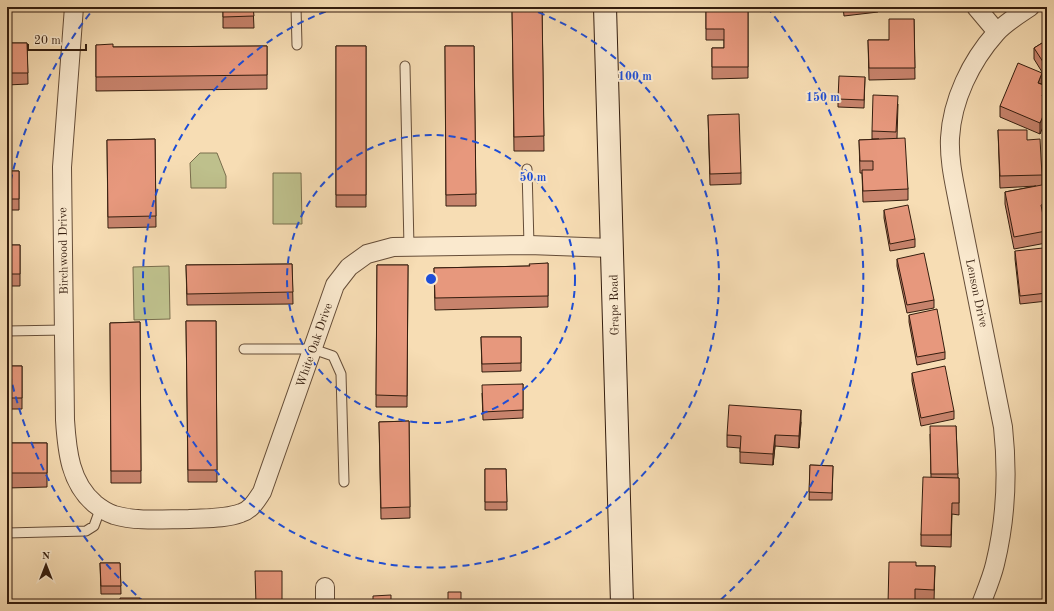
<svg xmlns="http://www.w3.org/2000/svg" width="1054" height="611" viewBox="0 0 1054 611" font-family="'Old Standard TT',serif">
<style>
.green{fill:#bec08c;stroke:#796e4d}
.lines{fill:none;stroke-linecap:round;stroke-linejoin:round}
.lane-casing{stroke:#654d38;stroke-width:11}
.street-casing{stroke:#654d38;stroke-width:20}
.secondary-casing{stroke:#341d0e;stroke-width:24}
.lane{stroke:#fae9ce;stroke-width:9}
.street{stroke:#fae9ce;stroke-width:18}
.secondary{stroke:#fae9ce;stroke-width:22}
.wall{fill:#c7836c;stroke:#341d0e}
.shaded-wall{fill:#a26a58;stroke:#341d0e}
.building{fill:#e7987d;stroke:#341d0e}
.ring{fill:none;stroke:#1d4ed8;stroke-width:2;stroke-dasharray:7 5}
.labels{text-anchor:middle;stroke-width:4;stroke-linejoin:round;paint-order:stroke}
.street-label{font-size:12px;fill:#341d0e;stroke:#fae9ce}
.centre{fill:#1d4ed8;stroke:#fae9ce;stroke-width:2}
.ring-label{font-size:12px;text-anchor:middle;font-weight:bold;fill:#1d4ed8;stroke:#fae9ce;stroke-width:4;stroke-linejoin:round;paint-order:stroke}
</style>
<rect width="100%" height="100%" fill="#f7ddb4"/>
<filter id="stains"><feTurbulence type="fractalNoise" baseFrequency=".005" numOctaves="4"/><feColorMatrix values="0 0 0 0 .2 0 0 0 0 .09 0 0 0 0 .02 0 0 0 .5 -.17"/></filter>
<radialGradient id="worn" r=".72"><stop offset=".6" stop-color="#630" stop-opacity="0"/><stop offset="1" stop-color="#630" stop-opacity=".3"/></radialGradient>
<path class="green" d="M 200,153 L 217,153 L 226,176 L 226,188 L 191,188 L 190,163 Z
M 273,173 L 301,173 L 302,224 L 273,224 Z
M 169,266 L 170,319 L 134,320 L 133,267 Z"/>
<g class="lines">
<defs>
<path id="lane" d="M 296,7 L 297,45
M 405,66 L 409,247
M 527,169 L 529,245
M 7,331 L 64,330
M 244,349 L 313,349 L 333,356 L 341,374 L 344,482
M 7,533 L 86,531 L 94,526 L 101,507"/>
<path id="street" d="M 74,7 L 62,167 L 65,420 C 67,451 70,483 95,504 C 100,508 108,513 114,515 C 138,522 165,519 189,519 C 206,518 225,519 241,513 C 251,510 256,501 262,492 L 335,285 L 349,267 L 367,254 L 393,247 L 529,245 L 612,248
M 976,7 L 997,32
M 325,587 L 325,604
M 981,604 C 986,591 992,577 995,564 C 1006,519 1008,473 1003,427 L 958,202 C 954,181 949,160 950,138 C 952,100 971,61 996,33 C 1005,23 1018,15 1030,7"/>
<path id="secondary" d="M 605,7 L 622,604"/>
</defs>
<use href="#lane" class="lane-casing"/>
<use href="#street" class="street-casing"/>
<use href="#secondary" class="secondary-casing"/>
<use href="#lane" class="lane"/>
<use href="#street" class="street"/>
<use href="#secondary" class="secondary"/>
</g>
<path class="wall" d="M 223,7 L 253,7 L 254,28 L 223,28 Z
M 512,7 L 542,7 L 544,151 L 514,151 Z
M 706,7 L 748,7 L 748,78 L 712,79 L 712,48 L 724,48 L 724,40 L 706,40 Z
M 843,7 L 878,7 L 878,12 L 844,16 Z
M 914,19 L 915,79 L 869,80 L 868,40 L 889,40 Z
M 1047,40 L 1047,80 L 1034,59 L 1034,48 Z
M 7,43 L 27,43 L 28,84 L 7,85 Z
M 96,45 L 113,47 L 267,46 L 267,89 L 96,91 Z
M 336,46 L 366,46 L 366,207 L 336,207 Z
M 445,46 L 474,46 L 476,206 L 446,206 Z
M 865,77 L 864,108 L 838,107 L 838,99 Z
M 1042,84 L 1046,97 L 1040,134 L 1000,117 L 1000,106 Z
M 898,104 L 897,138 L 908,189 L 908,200 L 863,202 L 862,173 L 860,173 L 859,140 L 879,139 L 872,139 L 872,131 Z
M 708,115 L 741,173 L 741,184 L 710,185 Z
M 998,130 L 1027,140 L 1042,175 L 1042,185 L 1047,184 L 1047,215 L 1043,216 L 1046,231 L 1046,243 L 1014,249 L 1005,204 L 1005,192 L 1036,186 L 1000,188 Z
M 155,139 L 156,227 L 108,228 L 107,140 Z
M 7,171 L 19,171 L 19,210 L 7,210 Z
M 884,210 L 915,239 L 915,247 L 890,251 L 884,218 Z
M 7,245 L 20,245 L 20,286 L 7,286 Z
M 1015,251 L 1047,287 L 1047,301 L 1020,304 L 1015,259 Z
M 897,259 L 934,300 L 934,308 L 907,313 L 897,266 Z
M 548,263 L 548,307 L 435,310 L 434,268 L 529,266 Z
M 292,264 L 293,304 L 187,305 L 186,265 Z
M 377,265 L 408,265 L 407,407 L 376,407 Z
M 909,315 L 945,352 L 945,359 L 917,365 L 909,322 Z
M 186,321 L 216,321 L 217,482 L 188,482 Z
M 140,322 L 141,483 L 111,483 L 110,323 Z
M 481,337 L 521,337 L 521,371 L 482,372 Z
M 7,366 L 22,366 L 22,409 L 7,409 Z
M 912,373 L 954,411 L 954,419 L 921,426 L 912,381 Z
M 523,384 L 523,418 L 483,420 L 482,393 Z
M 1045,419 L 1047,419 L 1047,463 L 1046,463 Z
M 409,421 L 410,518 L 381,519 L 379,422 Z
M 801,422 L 799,448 L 775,446 L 773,465 L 740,463 L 740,448 L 727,447 L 727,435 Z
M 956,426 L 958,478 L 959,478 L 959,515 L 952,514 L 951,547 L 921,546 L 921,535 L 931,477 L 930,434 Z
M 7,443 L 47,443 L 47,487 L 7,488 Z
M 810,465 L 833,466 L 832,500 L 809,500 Z
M 485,469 L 506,469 L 507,510 L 485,510 Z
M 100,563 L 120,563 L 121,594 L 101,594 Z
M 916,566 L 935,566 L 934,601 L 915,601 L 888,604 Z
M 1047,588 L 1047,604 L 1045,604 L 1045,599 Z"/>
<path class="shaded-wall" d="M 1042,73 L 1042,84 L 1038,83 Z
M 1046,86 L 1046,97 L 1042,108 L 1042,96 Z
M 1047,107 L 1047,118 L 1040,134 L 1040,123 Z
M 801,410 L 801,422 L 799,448 L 799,436 Z
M 775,435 L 775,446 L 773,465 L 773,454 Z"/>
<path class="building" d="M 223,7 L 253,7 L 254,16 L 223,17 Z
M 512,7 L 542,7 L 544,136 L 514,137 Z
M 706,7 L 748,7 L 748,67 L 712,67 L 712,48 L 724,48 L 724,29 L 706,29 Z
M 889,19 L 914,19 L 915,68 L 869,68 L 868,40 L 889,40 Z
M 1047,40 L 1047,68 L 1034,48 Z
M 7,43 L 27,43 L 28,73 L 7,73 Z
M 113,44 L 113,47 L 267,46 L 267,75 L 96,77 L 96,45 Z
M 336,46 L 366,46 L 366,195 L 336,195 Z
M 445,46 L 474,46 L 476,194 L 446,195 Z
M 1018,63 L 1042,73 L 1038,83 L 1046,86 L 1042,96 L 1047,99 L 1047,107 L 1040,123 L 1000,106 Z
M 839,76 L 865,77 L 864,100 L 838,99 Z
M 873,95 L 898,96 L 896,132 L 872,131 Z
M 739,114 L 741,173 L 710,174 L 708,115 Z
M 998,130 L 1027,130 L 1027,140 L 1040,139 L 1042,175 L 1000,176 Z
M 905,138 L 908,189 L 863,191 L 862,170 L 873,170 L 873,161 L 860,161 L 859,140 Z
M 155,139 L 156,216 L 108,217 L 107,140 Z
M 7,171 L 19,171 L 19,199 L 7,199 Z
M 1047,184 L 1047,203 L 1041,205 L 1046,231 L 1014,237 L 1005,192 Z
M 908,205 L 915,239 L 890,244 L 884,210 Z
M 7,245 L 20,245 L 20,274 L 7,274 Z
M 1043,248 L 1047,287 L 1047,293 L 1020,296 L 1015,251 Z
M 924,253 L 934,300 L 907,305 L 897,259 Z
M 548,263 L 548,296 L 435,298 L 434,268 L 530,266 L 529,264 Z
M 292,264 L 293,292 L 187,294 L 186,265 Z
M 377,265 L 408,265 L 407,396 L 376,395 Z
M 937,309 L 945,352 L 917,357 L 909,315 Z
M 186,321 L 216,321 L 217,470 L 188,470 Z
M 140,322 L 141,471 L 111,471 L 110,323 Z
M 481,337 L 521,337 L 521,363 L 482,364 Z
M 7,366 L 22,366 L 22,398 L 7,398 Z
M 945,366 L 954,411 L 921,418 L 912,373 Z
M 523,384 L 523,410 L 483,412 L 482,385 Z
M 729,405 L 801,410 L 799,436 L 775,435 L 773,454 L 740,452 L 741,436 L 727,435 Z
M 1045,419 L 1047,419 L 1047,455 L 1046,455 Z
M 409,421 L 410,507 L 381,508 L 379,422 Z
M 930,426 L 956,426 L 958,474 L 931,474 Z
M 7,443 L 47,443 L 47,473 L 7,473 Z
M 810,465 L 833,466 L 832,493 L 809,492 Z
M 485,469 L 506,469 L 507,502 L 485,502 Z
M 923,477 L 959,478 L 959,503 L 952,503 L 951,535 L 921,535 Z
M 889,562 L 916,562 L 916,566 L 935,566 L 934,590 L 915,589 L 915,604 L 888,604 Z
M 100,563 L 120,563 L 121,586 L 101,586 Z
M 255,571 L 282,571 L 282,604 L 256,604 Z
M 1047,588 L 1047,599 L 1045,599 Z
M 448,592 L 461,592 L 461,604 L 448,604 Z
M 391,595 L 391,604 L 373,604 L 373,596 Z
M 120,598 L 140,598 L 140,604 L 120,604 Z"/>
<g class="ring">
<circle cx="431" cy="279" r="144"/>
<path d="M527 8A288 288 0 1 1 335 8"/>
<path d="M145 603A432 432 0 0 1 8 365M8 193A432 432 0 0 1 95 7M767 7A432 432 0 0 1 717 603"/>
</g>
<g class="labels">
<g class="street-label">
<text transform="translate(63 251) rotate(-91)" y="4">Birchwood Drive</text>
<text transform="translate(977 293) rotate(78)" y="4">Lenson Drive</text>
<text transform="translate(614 305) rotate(-91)" y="4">Grape Road</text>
<text transform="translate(314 345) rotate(-71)" y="4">White Oak Drive</text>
</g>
</g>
<circle cx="431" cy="279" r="6" class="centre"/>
<g class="ring-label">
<text x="635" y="80">100 m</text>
<text x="823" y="101">150 m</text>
<text x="533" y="181">50 m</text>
</g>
<rect width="1054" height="611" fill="none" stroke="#f7ddb4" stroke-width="24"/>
<rect x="8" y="8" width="1038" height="595" fill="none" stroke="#341d0e" stroke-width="2"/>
<rect x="12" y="12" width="1030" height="587" fill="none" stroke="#341d0e"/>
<g transform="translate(46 565)" stroke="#fae9ce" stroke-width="3" paint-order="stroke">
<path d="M0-3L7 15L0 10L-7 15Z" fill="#341d0e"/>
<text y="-6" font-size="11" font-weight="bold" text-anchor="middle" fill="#341d0e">N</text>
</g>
<path d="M28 44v6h58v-6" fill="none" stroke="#341d0e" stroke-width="2"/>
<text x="34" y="44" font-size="12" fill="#341d0e" stroke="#fae9ce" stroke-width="3" paint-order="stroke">20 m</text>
<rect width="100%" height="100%" filter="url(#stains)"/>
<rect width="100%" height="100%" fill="url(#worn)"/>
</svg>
